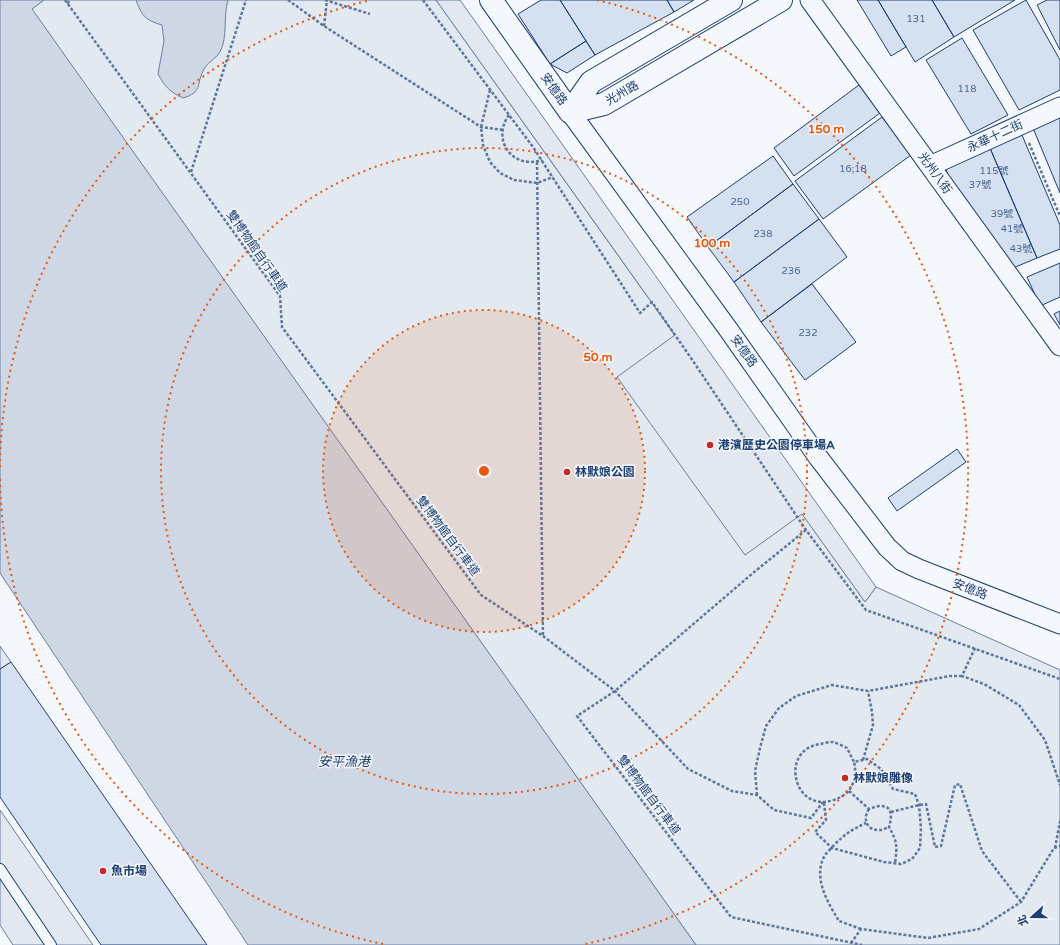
<svg xmlns="http://www.w3.org/2000/svg" width="1060" height="945" viewBox="0 0 1060 945" font-family="'Varela Round','Noto Sans TC',sans-serif">
<style>
.green{fill:#e3e9f0;stroke:#687fa3}
.parking{fill:#e3e8f0;stroke:#687fa3}
.water{fill:#cfd7e4;stroke:#687fa3}
.building{fill:#d5e0f0;stroke:#1d3f73}
.lines{fill:none;stroke-linecap:round;stroke-linejoin:round}
.lane-casing{stroke:#1d3f73;stroke-width:12}
.street-casing{stroke:#1d3f73;stroke-width:21}
.secondary-casing{stroke:#1d3f73;stroke-width:24}
.path{stroke:#5e769c;stroke-width:2.5;stroke-dasharray:3 2;stroke-linecap:butt}
.lane{stroke:#f4f7fb;stroke-width:10}
.street{stroke:#f4f7fb;stroke-width:19}
.secondary{stroke:#f4f7fb;stroke-width:22}
.ring{fill:none;stroke:#e8590c;stroke-width:2;stroke-dasharray:2 4}
.poi-dot{fill:#c62828;stroke:#f4f7fb;stroke-width:1.5}
.labels{text-anchor:middle;stroke-width:3;stroke-linejoin:round;paint-order:stroke}
.number-label{font-size:10px;fill:#4b6792}
.street-label{font-size:12px;fill:#1d3f73;stroke:#f4f7fb}
.poi-label{font-size:12px;font-weight:bold;fill:#1d3f73;stroke:#f4f7fb;text-anchor:start}
.water-label{font-size:13px;font-style:italic;fill:#1d3f73;stroke:#f4f7fb}
.centre{fill:#e8590c;stroke:#f4f7fb;stroke-width:2}
.ring-label{font-size:12px;text-anchor:middle;font-weight:bold;fill:#e8590c;stroke:#f4f7fb;stroke-width:3;stroke-linejoin:round;paint-order:stroke}
</style>
<rect width="100%" height="100%" fill="#f4f7fb"/>
<path class="green" d="M 44,0 L 436,0 L 865,602 L 876,587 L 1060,670 L 1060,945 L 696,945 L 31,9 Z"/>
<path class="parking" d="M 436,0 L 460,0 L 876,587 L 865,602 L 802,514 L 745,555 L 617,377 L 675,335 Z
M 0,646 L 11,662 L 0,669 Z
M 0,810 L 93,945 L 13,945 L 0,925 Z"/>
<path class="water" d="M 0,0 L 44,0 L 32,9 L 696,945 L 248,945 L 0,573 Z
M 136,0 L 228,0 C 223,16 228,37 220,52 C 216,59 206,63 203,71 C 196,85 203,92 183,98 C 170,92 165,87 158,74 L 164,41 L 162,25 C 145,20 142,16 136,0 Z"/>
<path class="building" d="M 541,0 L 560,0 L 586,41 L 550,64 L 518,14 Z
M 560,0 L 667,0 L 674,12 L 595,55 Z
M 667,0 L 694,0 L 674,12 Z
M 857,0 L 878,0 L 906,47 L 891,56 Z
M 878,0 L 932,0 L 954,37 L 915,62 Z
M 932,0 L 1015,0 L 954,37 Z
M 1026,0 L 1060,60 L 1060,90 L 1019,110 L 973,30 Z
M 1047,0 L 1060,0 L 1060,50 L 1037,5 Z
M 962,38 L 1008,115 L 971,134 L 926,60 Z
M 586,41 L 595,55 L 567,73 L 550,64 Z
M 859,85 L 880,113 L 794,176 L 774,148 Z
M 882,117 L 911,155 L 823,219 L 795,181 Z
M 1060,117 L 1060,193 L 1033,128 Z
M 1022,135 L 1060,225 L 1060,249 L 1037,258 L 990,148 Z
M 990,148 L 1037,258 L 1013,268 L 951,182 L 945,167 Z
M 773,156 L 793,184 L 708,247 L 687,217 Z
M 793,184 L 819,219 L 734,282 L 708,247 Z
M 819,219 L 847,257 L 761,322 L 734,282 Z
M 1060,263 L 1060,297 L 1040,306 L 1027,277 Z
M 812,284 L 856,342 L 805,380 L 761,322 Z
M 1060,311 L 1060,325 L 1054,314 Z
M 957,449 L 966,462 L 897,511 L 888,498 Z
M 11,662 L 207,945 L 101,945 L 0,797 L 0,669 Z"/>
<g class="lines">
<defs>
<path id="lane" d="M 0,869 L 51,945"/>
<path id="street" d="M 810,0 L 1060,346
M 570,112 L 728,329 L 818,457 L 887,547 L 902,561 L 919,569 L 1060,624
M 930,166 L 1060,107"/>
<path id="secondary" d="M 491,0 L 570,112
M 570,112 L 604,104 L 781,0
M 570,112 L 591,82 L 731,0"/>
</defs>
<use href="#lane" class="lane-casing"/>
<use href="#street" class="street-casing"/>
<use href="#secondary" class="secondary-casing"/>
<path class="path" d="M 65,0 L 280,296 L 282,327 L 481,595 L 543,636 L 615,691 L 688,769 L 732,791 L 757,795 L 774,810 L 811,818 L 823,802
M 288,0 L 324,26 L 481,127 L 503,130
M 325,0 L 370,14
M 423,0 L 533,147 L 640,313 L 652,302 L 691,358 L 806,530 L 866,610 L 1060,679
M 67,3 L 71,0
M 324,26 L 327,0
M 490,90 L 481,127 L 483,145 L 490,162 L 500,173 L 514,180 L 537,183 L 553,177
M 509,115 C 491,139 512,170 542,160
M 1029,143 L 1060,216
M 537,162 L 543,636
M 191,172 L 246,0
M 806,530 L 753,573 L 615,691 L 577,716 L 731,917 L 862,945
M 975,648 L 962,676 L 984,684 L 1019,705 L 1045,740 L 1060,785
M 863,760 L 873,725 L 872,712 L 868,691
M 849,791 L 869,809 C 886,802 895,807 889,827 C 898,843 897,846 895,864
M 757,795 L 755,771 L 760,748 L 766,726 L 779,708 L 796,696 L 832,685 L 868,691 L 950,676 L 962,676
M 824,803 L 826,820 L 815,832 L 832,848 L 884,862 L 901,864 L 912,859 L 920,848 L 921,828 L 919,805 L 915,794 L 893,789 L 881,769 L 867,759 L 854,762 L 847,748 C 843,746 837,743 833,742 C 829,742 824,743 821,744 C 775,749 796,825 844,795 C 854,788 857,774 854,762
M 869,809 C 862,819 867,831 880,830 C 883,830 886,828 889,827
M 891,812 L 919,805 L 926,804 L 935,847 L 941,846 L 955,785 L 960,784 L 982,851 L 1021,902
M 1055,848 L 1060,821
M 861,929 L 839,921 C 828,903 812,877 825,855 C 827,852 831,849 833,846 C 845,834 851,830 866,823
M 851,943 L 861,929 L 928,938 L 979,929 L 1021,902 L 1054,848 L 1060,846"/>
<use href="#lane" class="lane"/>
<use href="#street" class="street"/>
<use href="#secondary" class="secondary"/>
</g>
<circle cx="484" cy="471" r="161" fill="#e8590c" fill-opacity=".12"/>
<g class="ring">
<circle cx="484" cy="471" r="161"/>
<circle cx="484" cy="471" r="323"/>
<path d="M383 944A484 484 0 0 1 0 475M0 467A484 484 0 0 1 371 0M597 0A484 484 0 0 1 585 944"/>
</g>
<g class="poi-dot">
<circle cx="710" cy="445" r="4"/>
<circle cx="567" cy="472" r="4"/>
<circle cx="845" cy="778" r="4"/>
<circle cx="103" cy="871" r="4"/>
</g>
<g class="labels">
<g class="number-label">
<text x="916" y="22">131</text>
<text x="967" y="92">118</text>
<text x="853" y="172">16;18</text>
<text x="994" y="174">115號</text>
<text x="980" y="188">37號</text>
<text x="740" y="205">250</text>
<text x="1002" y="217">39號</text>
<text x="1012" y="232">41號</text>
<text x="763" y="237">238</text>
<text x="1021" y="252">43號</text>
<text x="791" y="274">236</text>
<text x="808" y="336">232</text>
</g>
<g class="street-label">
<text transform="translate(554 89) rotate(55)" y="4">安億路</text>
<text transform="translate(622 93) rotate(-30)" y="4">光州路</text>
<text transform="translate(995 136) rotate(-25)" y="4">永華十二街</text>
<text transform="translate(935 173) rotate(54)" y="4">光州八街</text>
<text transform="translate(257 251) rotate(55)" y="4">雙博物館自行車道</text>
<text transform="translate(744 351) rotate(55)" y="4">安億路</text>
<text transform="translate(448 536) rotate(53)" y="4">雙博物館自行車道</text>
<text transform="translate(970 589) rotate(21)" y="4">安億路</text>
<text transform="translate(649 795) rotate(53)" y="4">雙博物館自行車道</text>
</g>
<g class="poi-label">
<text x="718" y="449">港濱歷史公園停車場A</text>
<text x="575" y="476">林默娘公園</text>
<text x="853" y="782">林默娘雕像</text>
<text x="111" y="875">魚市場</text>
</g>
<g class="water-label">
<text x="344" y="766">安平漁港</text>
</g>
</g>
<circle cx="484" cy="471" r="6" class="centre"/>
<g class="ring-label">
<text x="826" y="133">150 m</text>
<text x="712" y="247">100 m</text>
<text x="598" y="361">50 m</text>
</g>
<g transform="translate(1032 917) rotate(249)" stroke="#f4f7fb" stroke-width="3" paint-order="stroke">
<path d="M0-3L7 15L0 10L-7 15Z" fill="#1d3f73"/>
<text y="-6" font-size="11" font-weight="bold" text-anchor="middle" fill="#1d3f73">北</text>
</g>
</svg>
